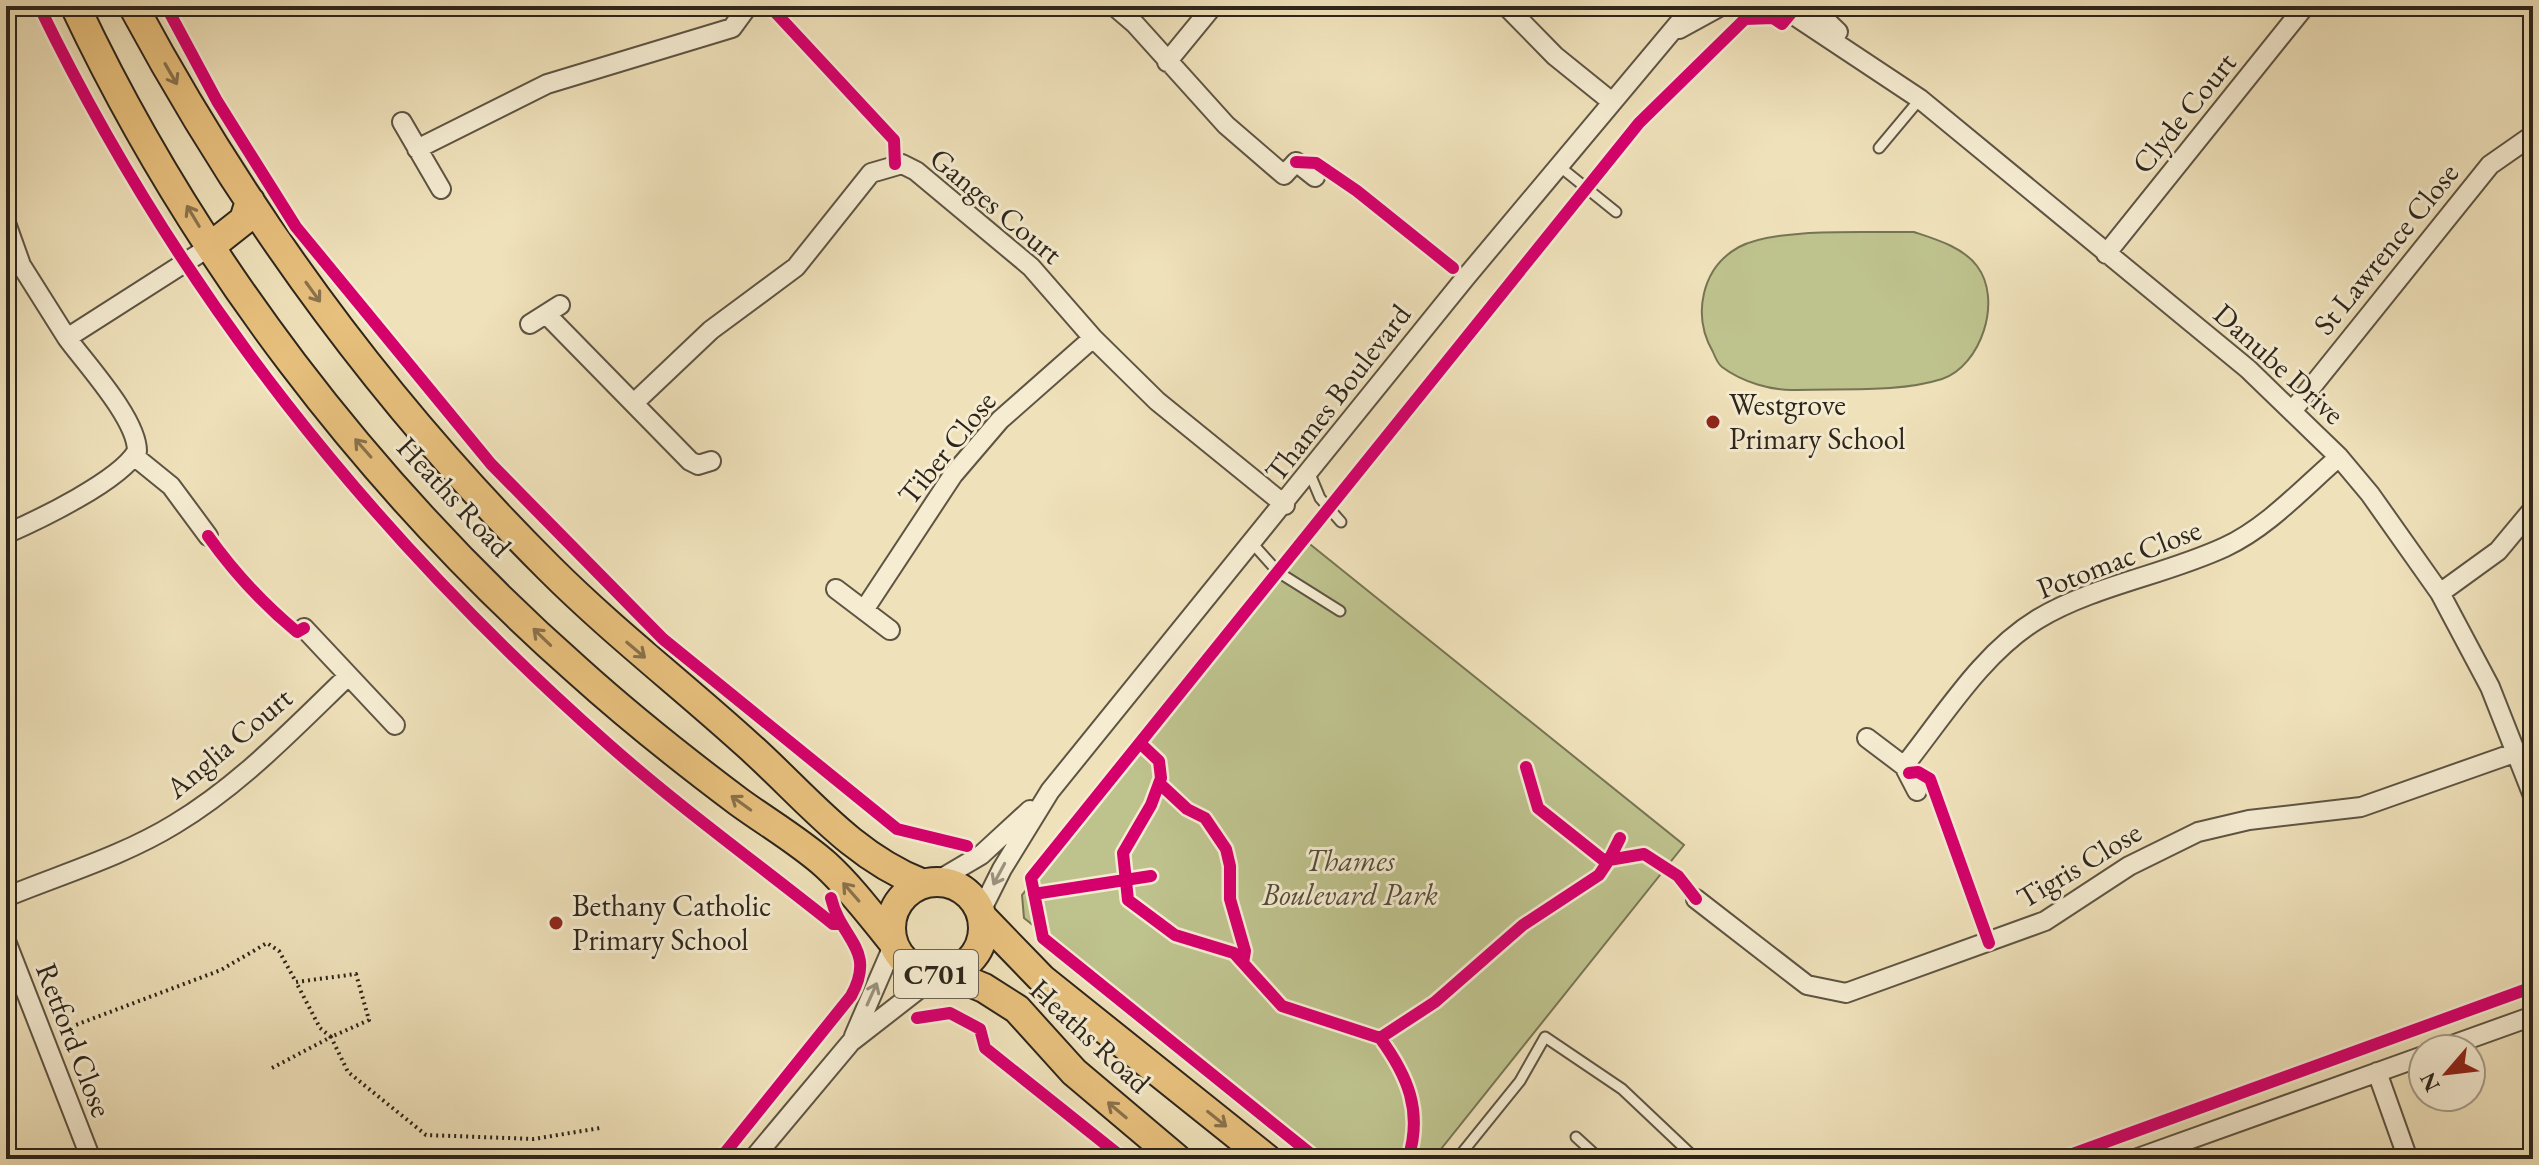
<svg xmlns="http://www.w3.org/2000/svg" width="2539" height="1165" viewBox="0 0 2539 1165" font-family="'EB Garamond',serif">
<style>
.green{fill:#bec28d;stroke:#767454;stroke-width:2}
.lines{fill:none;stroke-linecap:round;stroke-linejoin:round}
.lane-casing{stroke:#5e5443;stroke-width:13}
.street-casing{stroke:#5e5443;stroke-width:22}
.primary-casing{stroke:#2d251b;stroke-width:32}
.path{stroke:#2d251b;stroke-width:4;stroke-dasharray:2 4;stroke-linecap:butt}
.lane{stroke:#f5ecd2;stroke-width:9}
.street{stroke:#f5ecd2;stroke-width:18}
.primary{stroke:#e8c07d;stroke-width:28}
.cycleway-casing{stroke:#f5ecd2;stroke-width:17}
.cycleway{stroke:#d6006c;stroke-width:12}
.oneway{stroke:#8a724c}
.oneway2{stroke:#9b9280}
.poi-dot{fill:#8f2418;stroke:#f5ecd2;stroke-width:3}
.labels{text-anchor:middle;stroke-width:6;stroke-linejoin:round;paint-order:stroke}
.shield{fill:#f5ecd2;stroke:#696152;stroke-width:2}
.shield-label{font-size:28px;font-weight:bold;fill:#2d251b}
.street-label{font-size:30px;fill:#2d251b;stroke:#f5ecd2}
.poi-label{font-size:30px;fill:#2d251b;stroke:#f5ecd2;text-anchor:start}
.park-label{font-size:30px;font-style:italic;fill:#514c38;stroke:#f5ecd2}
</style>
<rect width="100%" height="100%" fill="#efe1ba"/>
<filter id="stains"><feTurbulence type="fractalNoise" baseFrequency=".0025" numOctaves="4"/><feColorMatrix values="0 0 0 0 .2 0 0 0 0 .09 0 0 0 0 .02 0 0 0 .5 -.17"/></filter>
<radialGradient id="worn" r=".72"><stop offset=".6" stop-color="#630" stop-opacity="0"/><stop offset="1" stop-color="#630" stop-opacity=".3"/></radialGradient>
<path class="green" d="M 1914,232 C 1935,239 1963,247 1977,266 C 2003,300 1981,366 1942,379 C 1898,393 1842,388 1796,390 C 1772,391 1742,382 1722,367 C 1718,364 1715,357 1713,352 C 1692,316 1701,268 1739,247 C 1776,227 1870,233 1914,232 Z
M 1306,541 L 1684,845 L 1433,1159 L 1324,1159 L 1024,918 L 1022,895 Z"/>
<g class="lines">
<defs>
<path id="lane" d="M 1879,148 L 1920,99
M 1559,166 L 1616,212
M 1310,474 L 1320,498 L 1341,522
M 1253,544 L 1278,572 L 1340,611
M 1576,1137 L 1600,1159
M 1457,1159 L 1520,1081 L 1545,1037 L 1622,1089 L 1696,1159"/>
<path id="street" d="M 1114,6 L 1135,24 L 1226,125 L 1284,175 L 1296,162 L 1315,177
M 1506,6 L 1555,56 L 1612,102
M 1780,6 L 1920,99 L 2248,369 L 2339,457 L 2370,494 L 2440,593 L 2490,687 L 2533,796
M 1811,6 L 1838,32
M 1679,29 L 1721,6
M 1167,62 L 1213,6
M 402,122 L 441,189
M 417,149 L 547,84 L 732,28 L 748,6
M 6,223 L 21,265 L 67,338 L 211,246
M 2106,254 L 2305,6
M 547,315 L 690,461 L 698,465 L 711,461
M 530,324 L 560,305
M 634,403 L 711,330 L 796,267 L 871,173 L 902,164 L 916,171 L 1031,267 L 1093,338 L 1157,401 L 1285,505
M 2293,410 L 2490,165 L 2533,135
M 134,456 L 171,486 L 208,536
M 6,534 C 38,520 120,481 137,451 C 137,419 86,364 67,338
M 836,589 L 890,630
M 2440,593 L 2498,551 L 2533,509
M 864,610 L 953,475 L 1000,420 L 1093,338
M 304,628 L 395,725
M 1867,738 L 1904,766 L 1917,791
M 1904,766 C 1944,716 1982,653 2038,619 C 2095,585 2165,575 2225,547 C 2268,527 2303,488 2339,457
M 937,881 L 981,855 L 1030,810
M 6,897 C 62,874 123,856 175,824 C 240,785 293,729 347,677
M 1696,899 L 1807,985 L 1846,993 L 2045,921 L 2129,866 L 2198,832 L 2249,820 L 2361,807 L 2517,752
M 981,911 L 1002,869 L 1050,791 L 1466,277 L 1693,6
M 6,941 L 91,1159
M 854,1036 L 893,946
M 2441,1049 L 2533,1016
M 2377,1072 L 2408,1159
M 753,1159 L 851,1042 L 937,975
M 2135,1159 L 2423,1056"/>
<path id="primary" d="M 75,6 C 194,258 369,486 578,671 C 629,717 683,760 739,802 C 768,823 799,841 826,865 C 850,887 871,915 892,941
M 133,6 C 244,212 383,403 549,568 C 612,631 682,685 748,745 C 804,795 850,855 921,883
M 211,246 L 244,220 L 250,201
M891 928a46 46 0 1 1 92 0a46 46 0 1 1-92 0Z
M 982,917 L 1042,979 L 1267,1159
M 948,973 L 984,988 L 1017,1009 L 1074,1072 L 1177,1159"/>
</defs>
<use href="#lane" class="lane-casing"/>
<use href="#street" class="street-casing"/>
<use href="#primary" class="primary-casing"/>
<path class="path" d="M 65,1029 L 221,970 L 267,943 L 279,951 L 296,982 L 356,974 L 369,1020 L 331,1037 L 320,1028 L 296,982
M 272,1068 L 331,1037 L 348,1072 L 426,1135 L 534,1139 L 600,1128"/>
<use href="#lane" class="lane"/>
<use href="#street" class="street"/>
<use href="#primary" class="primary"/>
<defs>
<path id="cycleway" d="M 39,6 C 178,293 369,532 607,743 C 679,807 758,864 833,924 L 841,924
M 166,6 L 217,101 L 296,227 L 491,464 L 663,639 L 897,829 L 967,846
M 763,6 L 775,12 L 894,140 L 895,164
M 1296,162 L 1316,163 L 1357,191 L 1453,268
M 208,536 C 235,574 262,603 297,632 L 304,628
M 1140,743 L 1159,761 L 1161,778 L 1151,805 L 1123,853 L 1128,900 L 1175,935 L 1234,953 L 1282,1006 L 1380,1038 L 1435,1002 L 1523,925 L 1599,875 L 1609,860 L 1644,854 L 1678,876 L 1696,899
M 1526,767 L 1538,808 L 1602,859 L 1609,860 L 1620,838
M 1909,773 L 1918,772 L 1930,779 L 1989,943
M 1159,783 L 1187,809 L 1205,818 L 1226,849 L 1230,866 L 1230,899 L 1245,951 L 1243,963
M 1034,894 L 1151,876
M 917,1018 L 950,1013 L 980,1029 L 985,1048 L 1124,1159
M 1380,1038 C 1408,1076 1423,1112 1408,1159
M 720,1159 L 851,996 C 877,949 841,940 831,898
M 1317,1159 L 1043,938 L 1031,878 L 1639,123 L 1745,19 L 1773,18 L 1782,24 L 1797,6
M 2059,1159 L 2533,987"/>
</defs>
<use href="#cycleway" class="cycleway-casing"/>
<use href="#cycleway" class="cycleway"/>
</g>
<defs><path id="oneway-shaft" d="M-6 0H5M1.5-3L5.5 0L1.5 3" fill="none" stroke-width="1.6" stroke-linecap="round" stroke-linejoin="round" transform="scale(2)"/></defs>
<g class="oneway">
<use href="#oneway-shaft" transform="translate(171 74) rotate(60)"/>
<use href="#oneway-shaft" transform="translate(193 216) rotate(-121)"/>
<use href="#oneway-shaft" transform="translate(313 292) rotate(54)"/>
<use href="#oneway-shaft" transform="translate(363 448) rotate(-131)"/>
<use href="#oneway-shaft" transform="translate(542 637) rotate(-136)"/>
<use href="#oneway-shaft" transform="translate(636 650) rotate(40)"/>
<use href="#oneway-shaft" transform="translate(741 803) rotate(-144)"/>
<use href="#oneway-shaft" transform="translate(851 892) rotate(-131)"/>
<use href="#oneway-shaft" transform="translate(1117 1110) rotate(-140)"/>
<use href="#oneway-shaft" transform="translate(1217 1119) rotate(39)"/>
</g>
<g class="oneway2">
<use href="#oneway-shaft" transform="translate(999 874) rotate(118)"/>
<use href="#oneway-shaft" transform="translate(872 994) rotate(-66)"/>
</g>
<g class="poi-dot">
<circle cx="1713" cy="422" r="8"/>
<circle cx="556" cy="923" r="8"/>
</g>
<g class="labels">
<rect class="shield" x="894" y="950" width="84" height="48" rx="6"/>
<g class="shield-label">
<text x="936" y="984">C701</text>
</g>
<g class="street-label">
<text transform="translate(2184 113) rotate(-51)" y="10">Clyde Court</text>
<text transform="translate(996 206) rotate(40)" y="10">Ganges Court</text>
<text transform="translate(2386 249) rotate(-51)" y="10">St Lawrence Close</text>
<text transform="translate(2279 364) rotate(42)" y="10">Danube Drive</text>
<text transform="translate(1338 393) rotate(-52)" y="10">Thames Boulevard</text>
<text transform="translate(947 448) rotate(-51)" y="10">Tiber Close</text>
<text transform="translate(454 497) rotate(47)" y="10">Heaths Road</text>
<text transform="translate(2119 559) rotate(-21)" y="10">Potomac Close</text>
<text transform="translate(229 743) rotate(-40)" y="10">Anglia Court</text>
<text transform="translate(2079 865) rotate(-31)" y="10">Tigris Close</text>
<text transform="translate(1090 1036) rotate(43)" y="10">Heaths Road</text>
<text transform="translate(74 1040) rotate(69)" y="10">Retford Close</text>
</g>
<g class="poi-label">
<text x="1729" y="415">Westgrove<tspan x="1729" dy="34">Primary School</tspan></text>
<text x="572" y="916">Bethany Catholic<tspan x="572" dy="34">Primary School</tspan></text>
</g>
<g class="park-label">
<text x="1350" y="871">Thames<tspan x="1350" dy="34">Boulevard Park</tspan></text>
</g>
</g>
<rect width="2539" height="1165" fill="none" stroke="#efe1ba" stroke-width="32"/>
<rect x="8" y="8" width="2523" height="1149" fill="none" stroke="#2d251b" stroke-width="4"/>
<rect x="16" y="16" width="2507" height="1133" fill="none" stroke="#2d251b" stroke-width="2"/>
<g transform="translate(2447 1073) rotate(242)"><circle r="38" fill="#f5ecd2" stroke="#a59c89" stroke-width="2"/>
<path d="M0-6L14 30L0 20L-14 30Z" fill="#8f2418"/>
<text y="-12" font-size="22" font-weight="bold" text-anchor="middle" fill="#2d251b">N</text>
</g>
<rect width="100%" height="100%" filter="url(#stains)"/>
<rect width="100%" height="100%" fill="url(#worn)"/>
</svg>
